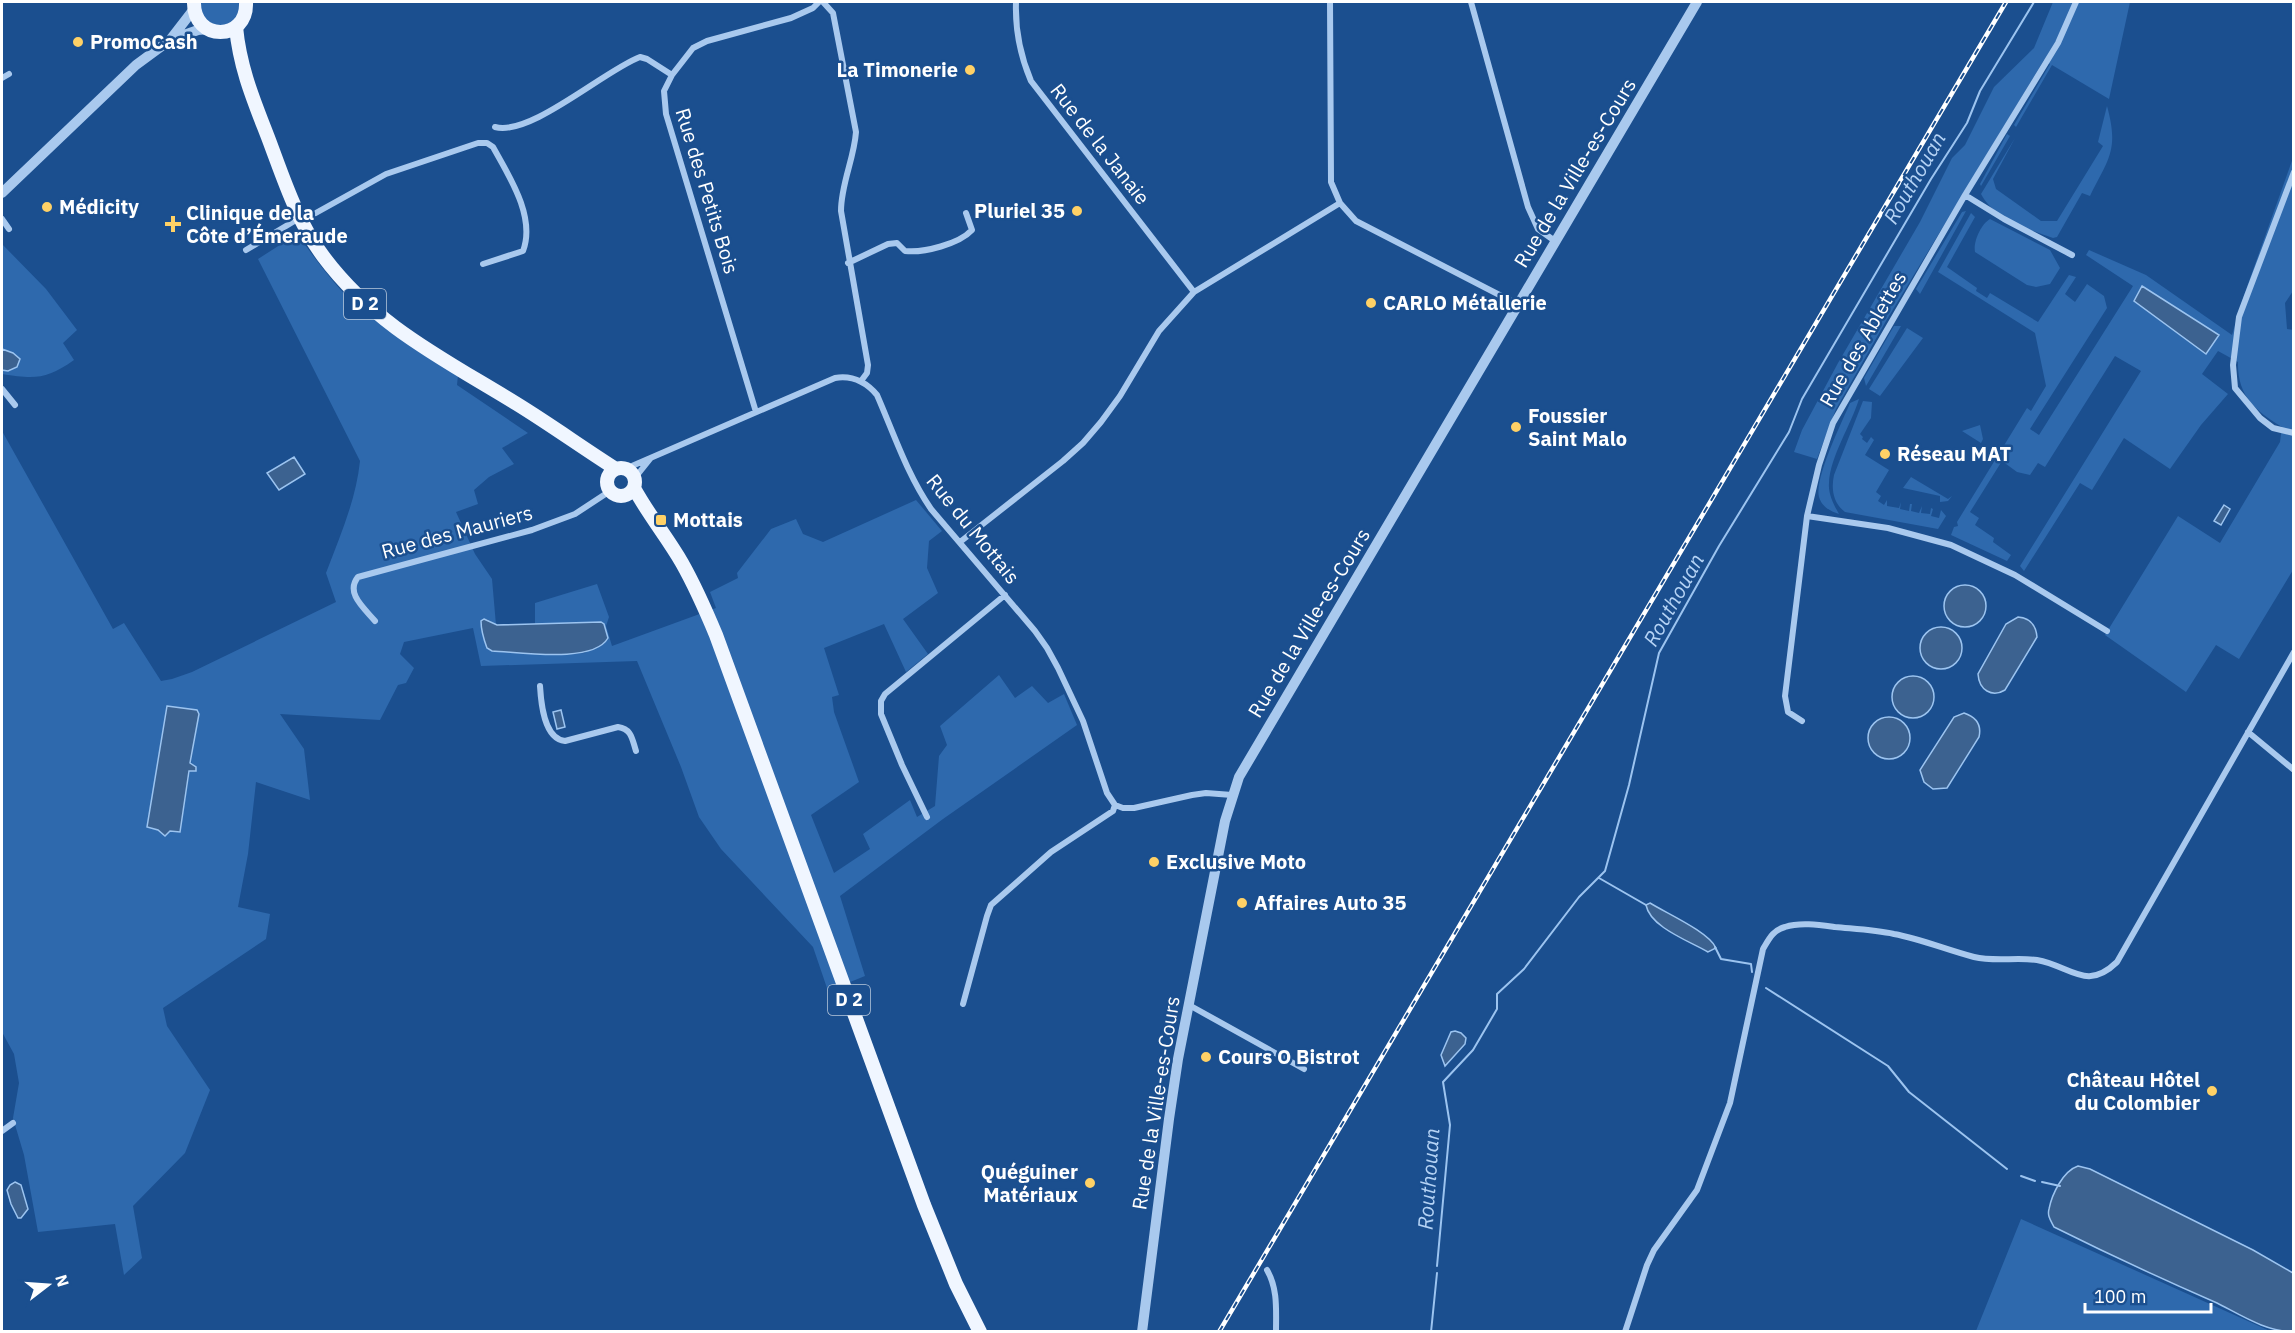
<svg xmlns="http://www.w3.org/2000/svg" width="2295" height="1333" viewBox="0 0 2295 1333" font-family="'IBM Plex Sans',sans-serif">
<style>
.green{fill:#2e69ad;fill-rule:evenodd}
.water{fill:#3c6290;stroke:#9cc4f0;stroke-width:1.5}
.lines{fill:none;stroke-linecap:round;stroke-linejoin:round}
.stream{stroke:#9cc4f0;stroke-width:2}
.minor{stroke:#a9c9ee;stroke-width:6}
.tertiary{stroke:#a9c9ee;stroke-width:10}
.primary{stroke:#f0f6ff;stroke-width:14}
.rail-casing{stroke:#fff;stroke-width:4.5}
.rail{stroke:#1b4f8f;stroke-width:2;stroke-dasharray:7;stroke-linecap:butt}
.poi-dot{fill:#ffd166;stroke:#1b4f8f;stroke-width:2}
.labels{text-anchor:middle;stroke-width:5;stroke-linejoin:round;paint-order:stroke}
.shield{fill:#1b4f8f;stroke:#bbcadd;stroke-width:1.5}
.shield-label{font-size:18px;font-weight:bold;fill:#fff}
.poi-label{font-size:20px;font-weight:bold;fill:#fff;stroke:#1b4f8f;text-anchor:start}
.street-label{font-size:20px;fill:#fff;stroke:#1b4f8f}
.water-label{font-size:21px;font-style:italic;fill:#b5d3f5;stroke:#1b4f8f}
</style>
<rect width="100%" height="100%" fill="#1b4f8f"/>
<path class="green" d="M 198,2 L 241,2 L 238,18 L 225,28 L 205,22 Z
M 2053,2 L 2130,2 L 2109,99 L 2052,65 L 2016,127 L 2014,125 L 2050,64 L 2044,60 L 1886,321 L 1836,409 L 1817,459 L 1794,452 L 1802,430 L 1838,363 L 1920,222 L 1952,158 L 1965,145 L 1994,87 L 2034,48 Z
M 2107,106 C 2119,150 2109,158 2090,196 L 2082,193 L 2057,237 L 2053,238 C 2029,230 1993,218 1981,194 L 2015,138 L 1993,179 L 1996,189 L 2041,221 L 2057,221 L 2103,146 L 2098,142 Z
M 2007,134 L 2010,136 L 1981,186 L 1980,184 Z
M 2293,158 L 2293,291 L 2285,303 L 2287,329 L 2294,330 L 2293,570 L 2239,659 L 2216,645 L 2186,692 L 2105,635 L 2178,516 L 2220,543 L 2280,442 L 2282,427 C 2255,411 2237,395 2238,362 L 2218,351 L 2202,374 L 2228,394 L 2201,425 L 2170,469 L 2124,438 L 2092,490 L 2080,483 L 2024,571 L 2020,566 L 2141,371 L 2115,356 L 2045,467 L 2038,463 L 2030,475 L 2017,472 L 2002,461 L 1970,512 L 1979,518 L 1975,525 L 1994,538 L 1993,542 L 2011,555 L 2007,561 L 1951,535 L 1954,527 L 1958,526 L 1957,522 L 2027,408 L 2031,411 L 2046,386 L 2035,333 L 1938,272 L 1971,213 L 1975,217 L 1947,267 L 1977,288 L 1976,291 L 1987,298 L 1990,293 L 2038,322 L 2069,275 L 2076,277 L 2065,294 L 2075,302 L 2087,284 L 2104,296 L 2107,308 L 2030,429 L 2039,435 L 2133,286 L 2086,255 L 2089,250 L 2146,275 L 2232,335 L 2243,298 Z
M 1966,211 L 1920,294 L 1916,289 L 1962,212 Z
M 1990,219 L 2050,250 L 2060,268 L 2050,284 L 2036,287 L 2027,285 L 1975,252 C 1973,242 1981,224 1990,219 Z
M 297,234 C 315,258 332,283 354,303 C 386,331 422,352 458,375 L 457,385 L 528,433 L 502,448 L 514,464 L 489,477 L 474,490 L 478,504 L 456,512 L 475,554 L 492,579 L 496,625 L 487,619 L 481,621 L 485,644 L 492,651 L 565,654 L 586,653 L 553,625 L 535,625 L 535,603 L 597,584 L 609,617 L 606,626 L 612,646 L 716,608 L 710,592 L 738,578 L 737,573 L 771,529 L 796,519 L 803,534 L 823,542 L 916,500 L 942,531 L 929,541 L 927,568 L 938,593 L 903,619 L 928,654 L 906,672 L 884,624 L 824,648 L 839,695 L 832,697 L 834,712 L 859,782 L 811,815 L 834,873 L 870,849 L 863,834 L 910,800 L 917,817 L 935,806 L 939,756 L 947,745 L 940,726 L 999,675 L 1015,698 L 1032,686 L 1048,703 L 1064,694 L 1077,725 L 943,819 L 840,896 L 865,976 L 828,991 L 813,947 L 721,849 L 699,817 L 681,767 L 637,661 L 481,666 L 473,628 L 404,642 L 400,654 L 414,668 L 406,683 L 398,685 L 380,720 L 280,714 L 304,749 L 310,800 L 256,782 L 248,854 L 238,907 L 270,914 L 266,939 L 163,1008 L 167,1026 L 210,1090 L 185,1153 L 133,1206 L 142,1258 L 124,1275 L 115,1224 L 38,1232 L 24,1155 L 13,1118 L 19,1083 L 14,1054 L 2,1032 L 2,431 L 113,629 L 124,623 L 161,681 L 172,679 L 192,672 L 336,602 L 326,573 C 340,536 356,500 360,461 L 258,259 ZM 167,706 L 196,710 L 199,714 L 180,831 L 170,831 L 165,836 L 158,830 L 147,826 Z
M 2,244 L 46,289 L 77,330 L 63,343 L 74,360 C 46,380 34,379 2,374 Z
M 1894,326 L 1901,326 L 1866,386 L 1864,378 Z
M 1907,328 L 1923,338 L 1880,396 L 1869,389 Z
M 1859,399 C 1851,425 1830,457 1829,483 C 1828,494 1834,505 1839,514 C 1830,511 1822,507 1819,497 C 1814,479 1842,422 1850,403 Z
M 1863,401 L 1872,402 L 1871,418 L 1860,434 L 1863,437 L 1862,439 L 1867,443 L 1871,437 L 1874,440 L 1865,455 L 1889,470 L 1876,492 L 1881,496 L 1878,501 L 1884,505 L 1887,500 L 1887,506 L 1899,508 L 1901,502 L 1900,509 L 1909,511 L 1910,504 L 1912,504 L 1911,511 L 1919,513 L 1922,506 L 1921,513 L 1930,514 L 1931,508 L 1933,509 L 1931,516 L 1939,518 L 1941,510 L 1946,516 L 1938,529 L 1845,512 C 1833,503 1831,489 1834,475 Z
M 1980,425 L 1983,439 L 1981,443 L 1962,431 Z
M 1911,477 L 1948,499 L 1952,496 L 1948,501 L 1940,502 L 1940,496 L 1903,488 Z
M 2021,1219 L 2270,1331 L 1976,1331 Z"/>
<path class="water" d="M 2142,286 L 2219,335 L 2206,354 L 2134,301 Z
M 2,349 L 13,353 L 20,359 L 17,367 L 8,371 L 2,370 Z
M 294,457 L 305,474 L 279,490 L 267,473 Z
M 2224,505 L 2230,509 L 2221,525 L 2214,521 Z
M1944 606a21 21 0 1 1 42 0a21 21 0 1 1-42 0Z
M 2018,617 C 2030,618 2036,625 2037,637 L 2005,690 C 1992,698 1979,690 1978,674 L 2006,624 Z
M 484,619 L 497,625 L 601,622 L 604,624 L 608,638 C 593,664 519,652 492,651 L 487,648 C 484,640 481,630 481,621 Z
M1920 648a21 21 0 1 1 42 0a21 21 0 1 1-42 0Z
M1892 697a21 21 0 1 1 42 0a21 21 0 1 1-42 0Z
M 167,706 L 197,710 L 199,714 L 190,763 L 196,767 L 196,771 L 189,771 L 180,832 L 170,831 L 165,836 L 158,830 L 147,827 Z
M 561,710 L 565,727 L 557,729 L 553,712 Z
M 1964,713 C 1976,717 1982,724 1979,737 L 1947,788 L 1933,789 L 1924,782 L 1920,770 L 1954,717 Z
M1868 738a21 21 0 1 1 42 0a21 21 0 1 1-42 0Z
M 1650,903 C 1666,913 1709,932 1716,948 L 1708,952 C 1689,941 1650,927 1646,905 Z
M 1455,1031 L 1461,1033 L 1466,1038 L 1465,1044 L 1445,1066 L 1441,1055 L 1451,1032 Z
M 2078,1166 L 2090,1169 L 2253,1250 L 2293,1273 L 2293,1331 C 2268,1333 2239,1314 2217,1303 C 2162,1279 2108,1254 2054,1227 C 2051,1221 2047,1216 2049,1209 C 2052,1194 2063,1171 2078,1166 Z
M 15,1182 L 21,1185 L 28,1209 L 21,1218 L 18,1218 L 11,1204 L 7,1190 L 10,1185 Z"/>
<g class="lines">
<path class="stream" d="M 1599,878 L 1646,905
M 1715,947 L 1721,959 L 1751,964 L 1752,972
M 1766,988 L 1888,1066 L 1909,1092 L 2007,1169
M 2021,1176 L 2035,1181
M 2042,1182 L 2060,1186
M 1437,1266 L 1450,1125 L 1443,1082 L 1473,1050 L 1497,1009 L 1497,994 L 1524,969 L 1579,897 L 1605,871 L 1629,785 L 1659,653 L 1719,546 L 1789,432 L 1802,399 L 1931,179 L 1967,123 L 1980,91 L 2034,2
M 1431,1332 L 1437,1273"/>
<path class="minor" d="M 823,2 L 833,13 L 856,132 C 854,159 841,184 841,211 L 868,365 L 867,373 L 861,381
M 1016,2 C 1015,30 1020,55 1031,81 L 1194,292
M 1330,2 L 1331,182 L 1340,203 L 1356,221 L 1517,304
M 1471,2 L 1528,207 L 1538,229 L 1555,241
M 2,78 L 9,74
M 495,127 C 530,137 605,70 640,57 L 647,59 L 672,75
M 2294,172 L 2239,317 L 2233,365 L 2235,388 L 2260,418 L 2273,428 L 2294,433
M 1965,195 L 2004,219 L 2072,255
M 2,219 L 9,229
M 246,250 L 296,220 L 305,219 L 386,174 L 478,143 L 487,143 L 493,147 C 509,176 536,217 523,251 L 483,264
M 848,263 L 888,244 L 897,243 L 905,251 C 924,253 959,244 972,230 L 966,213
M 2,389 L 15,405
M 756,412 L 666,114 L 664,91 L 672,75 L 693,48 L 707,41 L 791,18 L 813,8 L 819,2
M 625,469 L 835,378 C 853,375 866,382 877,395 C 894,434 907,474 931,509 L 1035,631 L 1047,648 L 1058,668 L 1083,721 L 1107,793 L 1115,805 L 1123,808 L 1134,808 L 1192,795 L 1206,793 L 1232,795
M 634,479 L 650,459
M 1807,516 L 1888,528 L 1951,545 L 2015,575 L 2107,631
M 960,542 L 1063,461 L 1083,443 L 1101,422 L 1120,396 L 1159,331 L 1194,292 L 1340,203
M 375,621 C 364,608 345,593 358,577 L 532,530 L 575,514 L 610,491
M 540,686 C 541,703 544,739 565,741 L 618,727 C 632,729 632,739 636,751
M 1802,721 L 1788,712 L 1785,696 L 1807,516 L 1819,465 L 1833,423 L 1965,195 L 2058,43 L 2076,2
M 2248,732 L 2294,770
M 927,817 L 902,765 L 881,714 L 881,701 L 885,694 L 1005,595
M 963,1004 L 987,916 L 991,905 L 1051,852 L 1113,811 L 1115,805
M 1189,1005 L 1304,1069
M 2,1131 L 13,1123
M 1267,1270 C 1278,1289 1276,1310 1276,1332
M 1625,1332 L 1647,1265 L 1654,1250 L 1697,1190 L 1730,1103 L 1763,949 C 1769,939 1773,930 1785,927 C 1800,922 1820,925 1835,927 C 1855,929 1875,930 1894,934 C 1921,939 1947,950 1974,957 C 1995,962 2016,957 2037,960 C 2071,966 2086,992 2117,962 L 2294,652"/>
<path class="tertiary" d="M 170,40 L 194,9
M 2,193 L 136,65 L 170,40 L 198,30 L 208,29
M 1142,1332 L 1169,1119 L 1178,1059 L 1225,821 L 1239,777 L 1697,2"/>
<path class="primary" d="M 194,2 C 193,42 248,42 246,2
M 236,27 C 240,69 254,101 269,140 C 284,180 297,221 323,256 C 375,326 444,359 517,404 C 551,425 583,448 616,469
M607 482a14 14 0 1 1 28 0a14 14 0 1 1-28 0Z
M 634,488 C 648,514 667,537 682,563 C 695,586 706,611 716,635 L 924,1205 L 956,1284 L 980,1332"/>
<defs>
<path id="rail" d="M 1219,1332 L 2006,2"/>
</defs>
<use href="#rail" class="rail-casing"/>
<use href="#rail" class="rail"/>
</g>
<g class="poi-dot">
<circle cx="78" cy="42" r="6"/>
<circle cx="970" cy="70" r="6"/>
<circle cx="47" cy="207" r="6"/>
<circle cx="1077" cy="211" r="6"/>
<path d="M170 215h6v6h6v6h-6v6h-6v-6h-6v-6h6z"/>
<circle cx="1371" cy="303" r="6"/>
<circle cx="1516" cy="427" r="6"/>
<circle cx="1885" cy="454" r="6"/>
<rect x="655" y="514" width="12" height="12" rx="3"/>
<circle cx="1154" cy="862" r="6"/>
<circle cx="1242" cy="903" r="6"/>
<circle cx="1206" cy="1057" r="6"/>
<circle cx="2212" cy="1091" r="6"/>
<circle cx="1090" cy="1183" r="6"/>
</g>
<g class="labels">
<g class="shield">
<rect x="344" y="289" width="42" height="30" rx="4.5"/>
<rect x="828" y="985" width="42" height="30" rx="4.5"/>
</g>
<g class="shield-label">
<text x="365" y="310">D 2</text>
<text x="849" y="1006">D 2</text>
</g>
<g class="poi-label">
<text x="90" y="49">PromoCash</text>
<text x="958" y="77" text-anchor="end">La Timonerie</text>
<text x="59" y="214">Médicity</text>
<text x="1065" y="218" text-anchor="end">Pluriel 35</text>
<text x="186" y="220">Clinique de la<tspan x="186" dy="23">Côte d’Émeraude</tspan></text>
<text x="1383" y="310">CARLO Métallerie</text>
<text x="1528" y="423">Foussier<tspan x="1528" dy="23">Saint Malo</tspan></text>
<text x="1897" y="461">Réseau MAT</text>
<text x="673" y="527">Mottais</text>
<text x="1166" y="869">Exclusive Moto</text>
<text x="1254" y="910">Affaires Auto 35</text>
<text x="1218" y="1064">Cours O Bistrot</text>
<text x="2200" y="1087" text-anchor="end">Château Hôtel<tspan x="2200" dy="23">du Colombier</tspan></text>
<text x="1078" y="1179" text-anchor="end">Quéguiner<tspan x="1078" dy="23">Matériaux</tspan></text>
</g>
<g class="street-label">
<text transform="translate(1100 144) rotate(52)" y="7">Rue de la Janaie</text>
<text transform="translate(1575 173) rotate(-59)" y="7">Rue de la Ville-es-Cours</text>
<text transform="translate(707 191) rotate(73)" y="7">Rue des Petits Bois</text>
<text transform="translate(1863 339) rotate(-60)" y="7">Rue des Ablettes</text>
<text transform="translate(973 529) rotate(51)" y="7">Rue du Mottais</text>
<text transform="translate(457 532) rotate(-15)" y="7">Rue des Mauriers</text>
<text transform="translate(1309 623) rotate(-59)" y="7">Rue de la Ville-es-Cours</text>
<text transform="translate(1156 1103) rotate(-81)" y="7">Rue de la Ville-es-Cours</text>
</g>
<g class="water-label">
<text transform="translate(1915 178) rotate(-60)" y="7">Routhouan</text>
<text transform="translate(1674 600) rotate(-61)" y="7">Routhouan</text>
<text transform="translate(1429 1179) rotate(-86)" y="7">Routhouan</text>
</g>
</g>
<rect width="2295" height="1333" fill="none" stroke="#ffffff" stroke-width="6"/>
<g transform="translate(48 1285) rotate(73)" stroke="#1b4f8f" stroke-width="4.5" paint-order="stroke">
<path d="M0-4.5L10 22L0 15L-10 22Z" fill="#ffffff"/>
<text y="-9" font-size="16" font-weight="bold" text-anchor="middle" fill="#ffffff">N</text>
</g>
<path d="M2085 1303v9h126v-9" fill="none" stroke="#ffffff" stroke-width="3"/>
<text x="2094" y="1303" font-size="18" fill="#ffffff" stroke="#1b4f8f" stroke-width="4.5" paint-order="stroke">100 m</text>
</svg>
